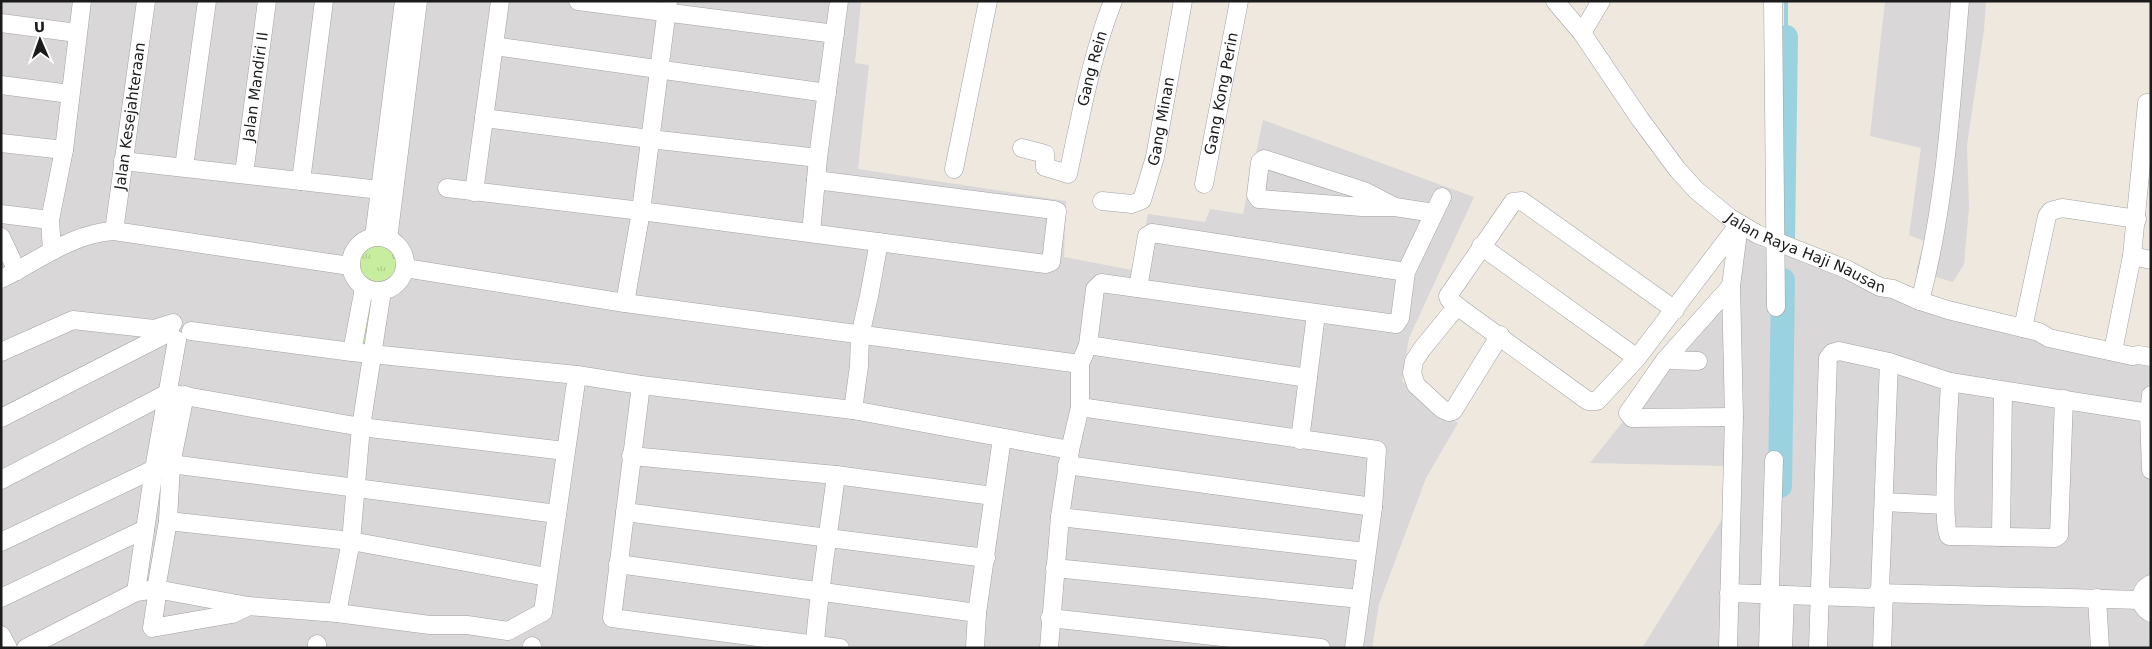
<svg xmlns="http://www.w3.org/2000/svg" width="2152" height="649" viewBox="0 0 2152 649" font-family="'DejaVu Sans',sans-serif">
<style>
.residential{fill:#d9d7d7}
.grass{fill:url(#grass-tufts)}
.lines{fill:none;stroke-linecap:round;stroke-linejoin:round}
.stream{stroke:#9bd2e0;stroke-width:4}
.river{stroke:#9bd2e0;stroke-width:24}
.minor-casing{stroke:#a2a2a2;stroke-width:19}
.minor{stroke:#fff;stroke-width:18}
.labels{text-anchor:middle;stroke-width:4.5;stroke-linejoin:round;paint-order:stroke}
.street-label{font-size:15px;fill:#1b1b1b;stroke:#fff}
</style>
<defs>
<pattern id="grass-tufts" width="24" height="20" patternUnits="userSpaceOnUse" patternTransform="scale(1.25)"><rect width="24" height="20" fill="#c8ed9f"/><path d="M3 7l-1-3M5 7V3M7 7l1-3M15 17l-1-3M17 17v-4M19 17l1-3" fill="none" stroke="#abcb88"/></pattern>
</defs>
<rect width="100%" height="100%" fill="#eee8df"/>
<path class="residential" d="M 1,1 L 861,1 L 855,63 L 869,65 L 858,169 L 1066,201 L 1064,257 L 1137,271 L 1148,214 L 1205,222 L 1210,209 L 1243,214 L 1263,120 L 1474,197 L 1409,338 L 1402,381 L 1458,423 L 1426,478 L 1379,604 L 1372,648 L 1,648 Z
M 1885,1 L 1986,1 L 1984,30 L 1967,145 L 1969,208 L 1964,264 L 1953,282 L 1916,271 L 1924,241 L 1909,235 L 1921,148 L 1870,136 Z
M 1739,224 L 1880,287 L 2151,357 L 2151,648 L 1642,648 L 1726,513 L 1724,466 L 1590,463 L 1731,286 Z"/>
<path class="grass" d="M 370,238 C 377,238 385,237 390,240 C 417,253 405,284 382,292 L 374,354 L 352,352 L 364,288 C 353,279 350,270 350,256 L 362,242 Z"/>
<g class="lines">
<path class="stream" d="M 1786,37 L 1786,1"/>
<path class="river" d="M 1783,239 L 1786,37
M 1780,486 L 1783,280"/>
<defs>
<g id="minor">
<path d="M 578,1 L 835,34"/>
<path id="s1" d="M 1555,1 L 1582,33 L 1640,119 L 1677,169 L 1696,190 L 1730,218 L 1757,234 L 1846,269 L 1880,287 L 1893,289 L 1920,301 L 1948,310 L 2039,332 L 2049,338 L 2132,356 L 2139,355 L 2151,357"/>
<path d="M 1773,1 L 1776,307"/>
<path d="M 1,23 L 77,33"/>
<path d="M 1582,33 L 1601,1"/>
<path d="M 494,46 L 827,93"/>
<path d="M 1,85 L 70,94"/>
<path d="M 484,118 L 650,139 L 818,158"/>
<path d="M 1,143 L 64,150"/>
<path id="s2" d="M 1022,148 L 1045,154 L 1045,167 L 1068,174 C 1081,115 1091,57 1113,1"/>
<path d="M 123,161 L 380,190"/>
<path d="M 184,167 L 207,1"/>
<path d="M 954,169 L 988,1"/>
<path id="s3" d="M 244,174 L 267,1"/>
<path d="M 301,181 L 324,1"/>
<path id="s4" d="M 1204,184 L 1239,1"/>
<path d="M 447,188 L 641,211 L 1046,264 L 1051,262 L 1057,211 L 1054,210 L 816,180"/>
<path d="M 474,192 L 500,1"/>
<path id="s5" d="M 1102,201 L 1132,204 L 1142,200 L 1155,157 L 1183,1"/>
<path d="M 1395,207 L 1364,191 L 1264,159 L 1260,162 L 1256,195 L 1259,199 L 1362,207 L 1395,207 L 1434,213"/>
<path d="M 1,214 L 50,220"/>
<path id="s6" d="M 114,231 L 146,1"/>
<path d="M 811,233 L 818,158 L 839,1"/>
<circle cx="378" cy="264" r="27"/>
<path d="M 1,237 L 17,271"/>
<path d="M 374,237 L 404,1"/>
<path d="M 388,239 L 418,1"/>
<path d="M 1481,246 L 1637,358"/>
<path d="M 52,251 L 50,220 L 64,150 L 82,1"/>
<path d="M 2132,256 L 2151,260"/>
<path d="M 405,268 L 625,303 L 1080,364"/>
<path d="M 1,279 C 38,261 72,233 114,231 L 350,266"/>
<path d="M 1731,286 L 1665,360 L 1628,413 L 1632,418 L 1734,417"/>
<path d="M 1138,288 L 1147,236 L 1152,233 L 1406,272"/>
<path d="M 1920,301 C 1946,203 1951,102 1960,1"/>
<path d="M 625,303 L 641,211 L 668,1"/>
<path d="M 1457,306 L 1422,349 L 1414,361 L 1412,373 L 1416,385 L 1442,409 L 1449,412 L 1453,411 L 1500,335"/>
<path d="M 1675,310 L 1522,201 L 1513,202 L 1448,296 L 1449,299 L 1457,306 L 1588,401 L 1597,401 L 1637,358 L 1739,224"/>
<path d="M 2023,328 L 2047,216 L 2051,211 L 2062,208 L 2137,219"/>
<path d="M 191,331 L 352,352 L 577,375 L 641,385 L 853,410 L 1070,450"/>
<path d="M 1088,345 L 1308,378"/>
<path d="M 2113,351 L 2132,256 L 2147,103"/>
<path d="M 1,352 L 73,320 L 154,329 L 173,323"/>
<path d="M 352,352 L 364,288"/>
<path d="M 1665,360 L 1698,361"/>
<path d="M 1950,382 C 1949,403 1941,528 1949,536 L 2055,538 L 2059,535 L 2064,399"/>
<path d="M 641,385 L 612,618 L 840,648"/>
<path d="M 168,393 L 361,427 L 565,451"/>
<path d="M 2151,395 L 2149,413 L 2151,470"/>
<path d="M 1080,407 L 1377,450 L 1373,507 L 1354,648"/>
<path d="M 853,410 L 859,366 L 860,336 L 869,296 L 879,242"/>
<path d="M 1,418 L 170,332"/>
<path d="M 1300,440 L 1316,314"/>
<path d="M 631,456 L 836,475 L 993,496"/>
<path d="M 171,464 L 557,514"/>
<path d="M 1067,465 L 1373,507"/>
<path d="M 1,480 L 168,393"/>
<path d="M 1884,502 L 1945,505"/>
<path d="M 625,512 L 986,558"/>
<path d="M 1060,517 L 1366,552"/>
<path d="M 168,521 L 351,541 L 547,577"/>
<path d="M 2001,537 L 2003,391"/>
<path d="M 1,542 L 154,469"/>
<path d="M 618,564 L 977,613"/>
<path d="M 1055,568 L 1360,599"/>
<path d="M 2151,584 C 2138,591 2138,606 2151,613"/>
<path d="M 156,589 L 168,521 L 171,464 L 185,395"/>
<path d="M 158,589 L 152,628 L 232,614 L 247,607"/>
<path d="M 136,592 L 154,469 L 177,340"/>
<path d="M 1729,593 L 1873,598 L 1880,590 L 1889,362"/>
<path d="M 1878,593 L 2141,600"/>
<path d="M 1,598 L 145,529"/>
<path d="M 2097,598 L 2100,648"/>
<path d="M 337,613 L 351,541 L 361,427 L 382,291"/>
<path d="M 1050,618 L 1321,648"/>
<path d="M 1,635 L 8,648"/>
<path d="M 815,643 C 819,587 829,531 836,475"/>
<path d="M 532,646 L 532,648"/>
<path d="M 26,648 L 136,592 L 156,589 L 248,606 L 337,613 L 430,625 L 467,625 L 508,631 L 543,612 L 577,375"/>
<path d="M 317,648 L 317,644"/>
<path d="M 975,648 L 977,613 L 1002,438"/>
<path d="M 1049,648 L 1060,517 L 1070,450 L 1080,407 L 1080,364 L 1088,345 L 1095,289 L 1101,283 L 1396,324 L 1400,318 L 1406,272 L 1442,197"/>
<path d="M 1728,648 L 1734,417 L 1731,286 L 1739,225"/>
<path d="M 1768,648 L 1774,460"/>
<path d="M 1783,648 L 1785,595"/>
<path d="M 1818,648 L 1828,358 L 1832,353 L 1839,351 L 1889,362 L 1950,382 L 2149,413"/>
<path d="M 1882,648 L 1884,593"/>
</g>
</defs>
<use href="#minor" class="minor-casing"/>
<use href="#minor" class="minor"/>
</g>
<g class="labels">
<g class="street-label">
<text dy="5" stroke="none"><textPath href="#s2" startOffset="169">Gang Rein</textPath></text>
<text dy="5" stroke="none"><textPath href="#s3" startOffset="88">Jalan Mandiri II</textPath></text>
<text dy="5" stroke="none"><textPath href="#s4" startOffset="92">Gang Kong Perin</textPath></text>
<text dy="5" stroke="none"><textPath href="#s6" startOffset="116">Jalan Kesejahteraan</textPath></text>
<text dy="5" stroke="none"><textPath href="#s5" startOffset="122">Gang Minan</textPath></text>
<text dy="5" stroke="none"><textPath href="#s1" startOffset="364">Jalan Raya Haji Nausan</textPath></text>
</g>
</g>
<rect width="2152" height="649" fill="none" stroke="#1b1b1b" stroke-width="5"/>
<g transform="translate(40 40) rotate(358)" stroke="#ffffff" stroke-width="4" paint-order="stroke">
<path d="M0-4L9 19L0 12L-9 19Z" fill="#1b1b1b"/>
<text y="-8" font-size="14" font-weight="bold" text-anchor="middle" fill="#1b1b1b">U</text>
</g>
</svg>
